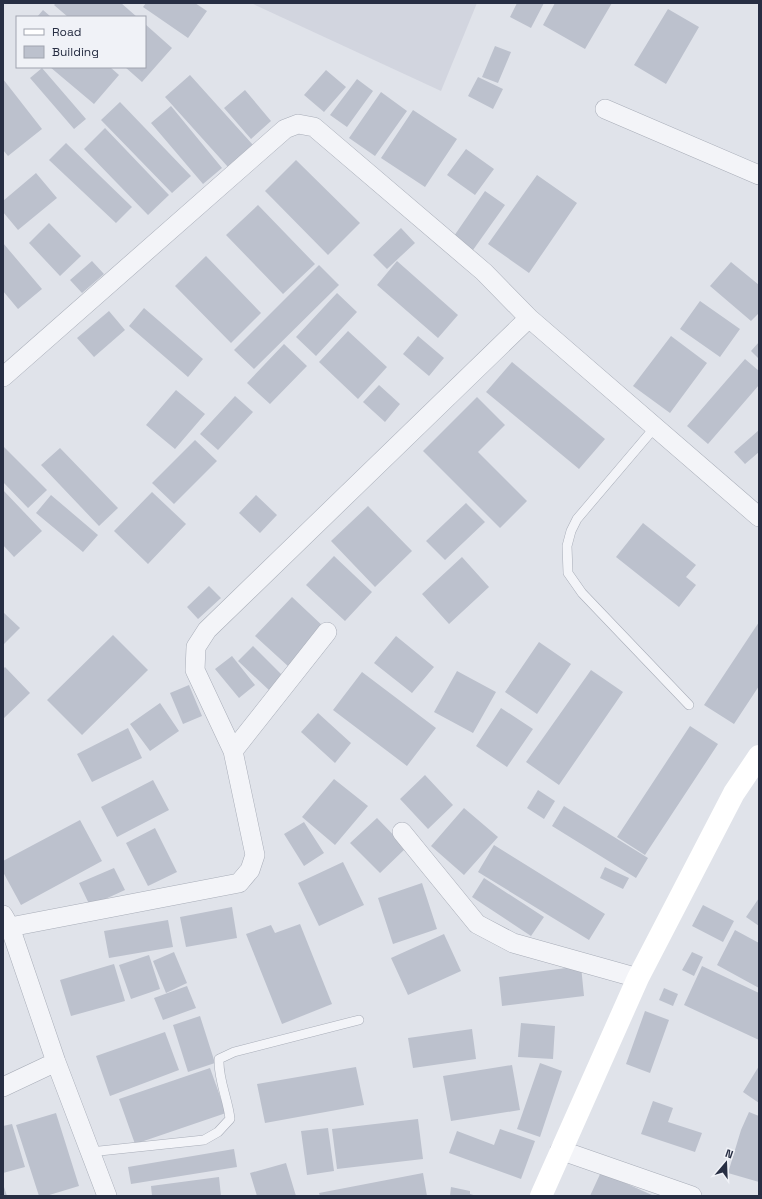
<svg xmlns="http://www.w3.org/2000/svg" width="762" height="1199" viewBox="0 0 762 1199" font-family="'Space Grotesk',sans-serif">
<style>
.built{fill:#d2d5df}
.building{fill:#bcc1cd}
.lines{fill:none;stroke-linecap:round;stroke-linejoin:round}
.lane-casing{stroke:#a8adb8;stroke-width:10}
.street-casing{stroke:#a8adb8;stroke-width:20}
.lane{stroke:#f3f4f8;stroke-width:9}
.street{stroke:#f3f4f8;stroke-width:19}
.secondary{stroke:#fff;stroke-width:22}
</style>
<rect width="100%" height="100%" fill="#e0e3ea"/>
<path class="built" d="M 251,3 L 477,3 L 441,91 Z"/>
<path class="building" d="M 56,3 L 121,3 L 137,17 L 68,17 L 54,5 Z
M 146,3 L 195,3 L 207,11 L 188,38 L 143,7 Z
M 517,3 L 544,3 L 531,28 L 510,17 Z
M 555,3 L 612,3 L 585,49 L 543,25 Z
M 668,9 L 699,27 L 666,84 L 634,65 Z
M 43,10 L 51,17 L 37,17 Z
M 145,24 L 172,48 L 142,82 L 125,67 L 145,67 Z
M 495,46 L 511,52 L 498,83 L 482,77 Z
M 50,67 L 110,67 L 119,75 L 94,104 Z
M 42,68 L 86,119 L 74,129 L 30,78 Z
M 326,70 L 346,87 L 324,112 L 304,95 Z
M 190,75 L 253,145 L 228,167 L 165,97 Z
M 478,77 L 503,89 L 493,109 L 468,96 Z
M 3,79 L 42,129 L 8,156 L 3,150 Z
M 357,79 L 373,91 L 347,127 L 330,115 Z
M 245,90 L 271,121 L 251,139 L 224,108 Z
M 381,92 L 407,111 L 375,156 L 349,138 Z
M 120,102 L 191,176 L 172,193 L 101,120 Z
M 171,106 L 222,168 L 203,184 L 151,123 Z
M 413,110 L 457,139 L 425,187 L 381,158 Z
M 105,128 L 169,195 L 148,215 L 84,149 Z
M 66,143 L 132,207 L 116,223 L 49,160 Z
M 466,149 L 494,169 L 475,195 L 447,175 Z
M 296,160 L 360,223 L 328,255 L 265,191 Z
M 36,173 L 57,198 L 18,230 L 3,212 L 3,201 Z
M 537,175 L 577,203 L 529,273 L 488,244 Z
M 485,191 L 505,205 L 473,250 L 454,236 Z
M 258,205 L 315,264 L 283,294 L 226,235 Z
M 49,223 L 81,256 L 60,276 L 29,243 Z
M 401,228 L 415,243 L 387,269 L 373,255 Z
M 3,243 L 42,289 L 18,309 L 3,291 Z
M 206,256 L 261,313 L 231,343 L 175,286 Z
M 92,261 L 104,274 L 82,293 L 70,280 Z
M 397,261 L 458,315 L 438,338 L 377,285 Z
M 731,262 L 759,285 L 759,313 L 751,321 L 710,286 Z
M 319,265 L 339,285 L 254,369 L 234,350 Z
M 337,293 L 357,312 L 316,356 L 296,337 Z
M 700,301 L 740,329 L 720,357 L 680,329 Z
M 144,308 L 203,359 L 188,377 L 129,326 Z
M 109,311 L 125,330 L 94,357 L 77,338 Z
M 348,331 L 387,367 L 358,399 L 319,362 Z
M 418,336 L 444,358 L 429,376 L 403,354 Z
M 671,336 L 707,363 L 670,413 L 633,386 Z
M 759,342 L 759,359 L 751,351 Z
M 284,344 L 307,366 L 270,404 L 247,383 Z
M 745,359 L 759,371 L 759,385 L 708,444 L 687,426 Z
M 512,362 L 605,439 L 579,469 L 486,392 Z
M 379,385 L 400,404 L 385,422 L 363,402 Z
M 176,390 L 205,414 L 175,449 L 146,425 Z
M 235,396 L 253,412 L 218,450 L 200,434 Z
M 477,397 L 505,425 L 478,452 L 527,501 L 500,528 L 423,451 Z
M 759,430 L 759,452 L 745,464 L 734,452 Z
M 195,440 L 217,461 L 174,504 L 152,483 Z
M 3,446 L 47,490 L 28,508 L 3,482 Z
M 60,448 L 118,508 L 99,526 L 41,465 Z
M 3,490 L 42,531 L 14,557 L 3,545 Z
M 152,492 L 186,524 L 148,564 L 114,531 Z
M 51,495 L 98,535 L 83,552 L 36,513 Z
M 256,495 L 277,515 L 260,533 L 239,513 Z
M 466,503 L 485,522 L 445,560 L 426,541 Z
M 368,506 L 412,551 L 375,587 L 331,541 Z
M 643,523 L 696,565 L 686,577 L 696,585 L 679,607 L 616,557 Z
M 334,556 L 372,592 L 345,621 L 306,585 Z
M 462,557 L 489,587 L 449,624 L 422,594 Z
M 209,586 L 221,598 L 198,619 L 187,607 Z
M 292,597 L 325,628 L 289,667 L 255,636 Z
M 3,612 L 20,628 L 3,645 Z
M 759,622 L 759,686 L 734,724 L 704,705 Z
M 113,635 L 148,670 L 82,735 L 47,700 Z
M 396,636 L 434,667 L 412,693 L 374,663 Z
M 539,642 L 571,664 L 537,714 L 505,692 Z
M 253,646 L 285,678 L 271,692 L 238,661 Z
M 232,656 L 255,685 L 239,698 L 215,669 Z
M 5,667 L 30,693 L 3,719 L 3,669 Z
M 591,670 L 623,692 L 559,785 L 526,762 Z
M 457,671 L 496,692 L 473,733 L 434,712 Z
M 362,672 L 436,728 L 407,766 L 333,710 Z
M 189,685 L 202,716 L 183,724 L 170,693 Z
M 160,703 L 179,731 L 150,751 L 130,724 Z
M 501,708 L 533,729 L 507,767 L 476,746 Z
M 318,713 L 351,743 L 335,763 L 301,732 Z
M 690,726 L 718,744 L 645,855 L 617,837 Z
M 128,728 L 142,758 L 92,782 L 77,754 Z
M 425,775 L 453,805 L 428,829 L 400,799 Z
M 334,779 L 368,806 L 335,845 L 302,817 Z
M 153,780 L 169,810 L 117,837 L 101,807 Z
M 538,790 L 555,801 L 544,819 L 527,808 Z
M 564,806 L 648,858 L 636,878 L 552,826 Z
M 464,808 L 498,837 L 464,875 L 431,846 Z
M 377,818 L 406,848 L 380,873 L 350,843 Z
M 80,820 L 102,861 L 21,905 L 3,872 L 3,861 Z
M 304,822 L 324,853 L 304,866 L 284,834 Z
M 155,828 L 177,872 L 148,886 L 126,843 Z
M 494,845 L 605,914 L 589,940 L 478,872 Z
M 343,862 L 364,905 L 319,926 L 298,883 Z
M 605,867 L 629,878 L 623,889 L 600,878 Z
M 114,868 L 125,890 L 90,906 L 79,883 Z
M 484,878 L 544,917 L 531,936 L 472,897 Z
M 422,883 L 437,929 L 393,944 L 378,898 Z
M 759,898 L 759,926 L 746,917 Z
M 703,905 L 734,921 L 723,942 L 692,926 Z
M 232,907 L 237,938 L 186,947 L 180,917 Z
M 168,920 L 173,947 L 109,958 L 104,931 Z
M 300,924 L 332,1004 L 282,1024 L 246,934 L 271,925 L 275,933 Z
M 735,930 L 759,943 L 759,988 L 717,965 Z
M 444,934 L 461,971 L 408,995 L 391,958 Z
M 174,952 L 187,983 L 166,993 L 153,961 Z
M 692,952 L 703,957 L 694,976 L 682,970 Z
M 149,955 L 160,989 L 131,999 L 119,965 Z
M 114,964 L 125,1001 L 71,1016 L 60,980 Z
M 581,966 L 584,996 L 502,1006 L 499,977 Z
M 702,966 L 759,993 L 759,1040 L 684,1005 Z
M 187,986 L 196,1008 L 163,1020 L 154,998 Z
M 664,988 L 678,994 L 673,1006 L 659,1000 Z
M 645,1011 L 669,1020 L 650,1073 L 626,1064 Z
M 200,1016 L 215,1063 L 188,1072 L 173,1025 Z
M 521,1023 L 555,1026 L 553,1059 L 518,1057 Z
M 472,1029 L 476,1059 L 413,1068 L 408,1038 Z
M 165,1032 L 179,1070 L 110,1096 L 96,1056 Z
M 540,1063 L 562,1071 L 540,1137 L 517,1129 Z
M 512,1065 L 520,1110 L 451,1121 L 443,1076 Z
M 759,1066 L 759,1103 L 743,1092 Z
M 356,1067 L 364,1105 L 265,1123 L 257,1084 Z
M 210,1068 L 226,1113 L 135,1144 L 119,1099 Z
M 653,1101 L 673,1108 L 668,1122 L 702,1133 L 695,1152 L 641,1134 Z
M 749,1112 L 759,1116 L 759,1182 L 728,1173 L 741,1130 Z
M 56,1113 L 79,1186 L 46,1196 L 39,1196 L 16,1125 Z
M 418,1119 L 423,1159 L 337,1169 L 332,1129 Z
M 12,1124 L 25,1167 L 3,1173 L 3,1126 Z
M 328,1128 L 334,1171 L 307,1175 L 301,1131 Z
M 500,1129 L 535,1141 L 521,1179 L 449,1153 L 457,1131 L 494,1145 Z
M 234,1149 L 237,1167 L 131,1184 L 128,1167 Z
M 286,1163 L 296,1196 L 257,1196 L 250,1173 Z
M 601,1172 L 654,1196 L 590,1196 Z
M 423,1173 L 427,1196 L 320,1196 L 319,1193 Z
M 219,1177 L 221,1196 L 152,1196 L 151,1186 Z
M 3,1184 L 7,1196 L 3,1196 Z
M 451,1187 L 470,1191 L 470,1194 L 477,1196 L 450,1196 Z"/>
<g class="lines">
<defs>
<path id="lane" d="M 656,426 L 577,519 L 571,531 L 567,546 L 568,573 L 582,593 L 689,705
M 90,1152 L 204,1140 L 218,1132 L 230,1119 C 228,1099 218,1080 219,1059 L 234,1052 L 359,1020"/>
<path id="street" d="M 605,109 L 759,175
M 3,377 L 285,129 L 298,124 L 314,127 L 484,272 L 529,318 L 759,517
M 233,751 L 327,632
M 402,832 L 477,924 L 513,943 L 638,978
M 3,915 L 10,927 L 56,1062 L 107,1196
M 10,927 L 239,883 L 250,870 L 255,855 L 233,751 L 195,670 L 196,647 L 207,630 L 529,318
M 3,1087 L 56,1062
M 560,1150 L 692,1196"/>
</defs>
<use href="#lane" class="lane-casing"/>
<use href="#street" class="street-casing"/>
<use href="#lane" class="lane"/>
<use href="#street" class="street"/>
<path class="secondary" d="M 541,1196 L 638,978 L 734,793 L 759,756"/>
</g>
<rect width="762" height="1199" fill="none" stroke="#272e43" stroke-width="8"/>
<rect x="16" y="16" width="130" height="52" fill="#f0f2f7" stroke="#a0a4af"/>
<rect x="24" y="29" width="20" height="6" fill="#ffffff" stroke="#a0a4af"/>
<text x="52" y="36" font-size="12" fill="#272e43">Road</text>
<rect x="24" y="46" width="20" height="12" fill="#bcc1cd" stroke="#a0a4af"/>
<text x="52" y="56" font-size="12" fill="#272e43">Building</text>
<g transform="translate(726 1163) rotate(19)" stroke="#f0f2f7" stroke-width="3" paint-order="stroke">
<path d="M0-3L7 15L0 10L-7 15Z" fill="#272e43"/>
<text y="-6" font-size="11" font-weight="bold" text-anchor="middle" fill="#272e43">N</text>
</g>
</svg>
